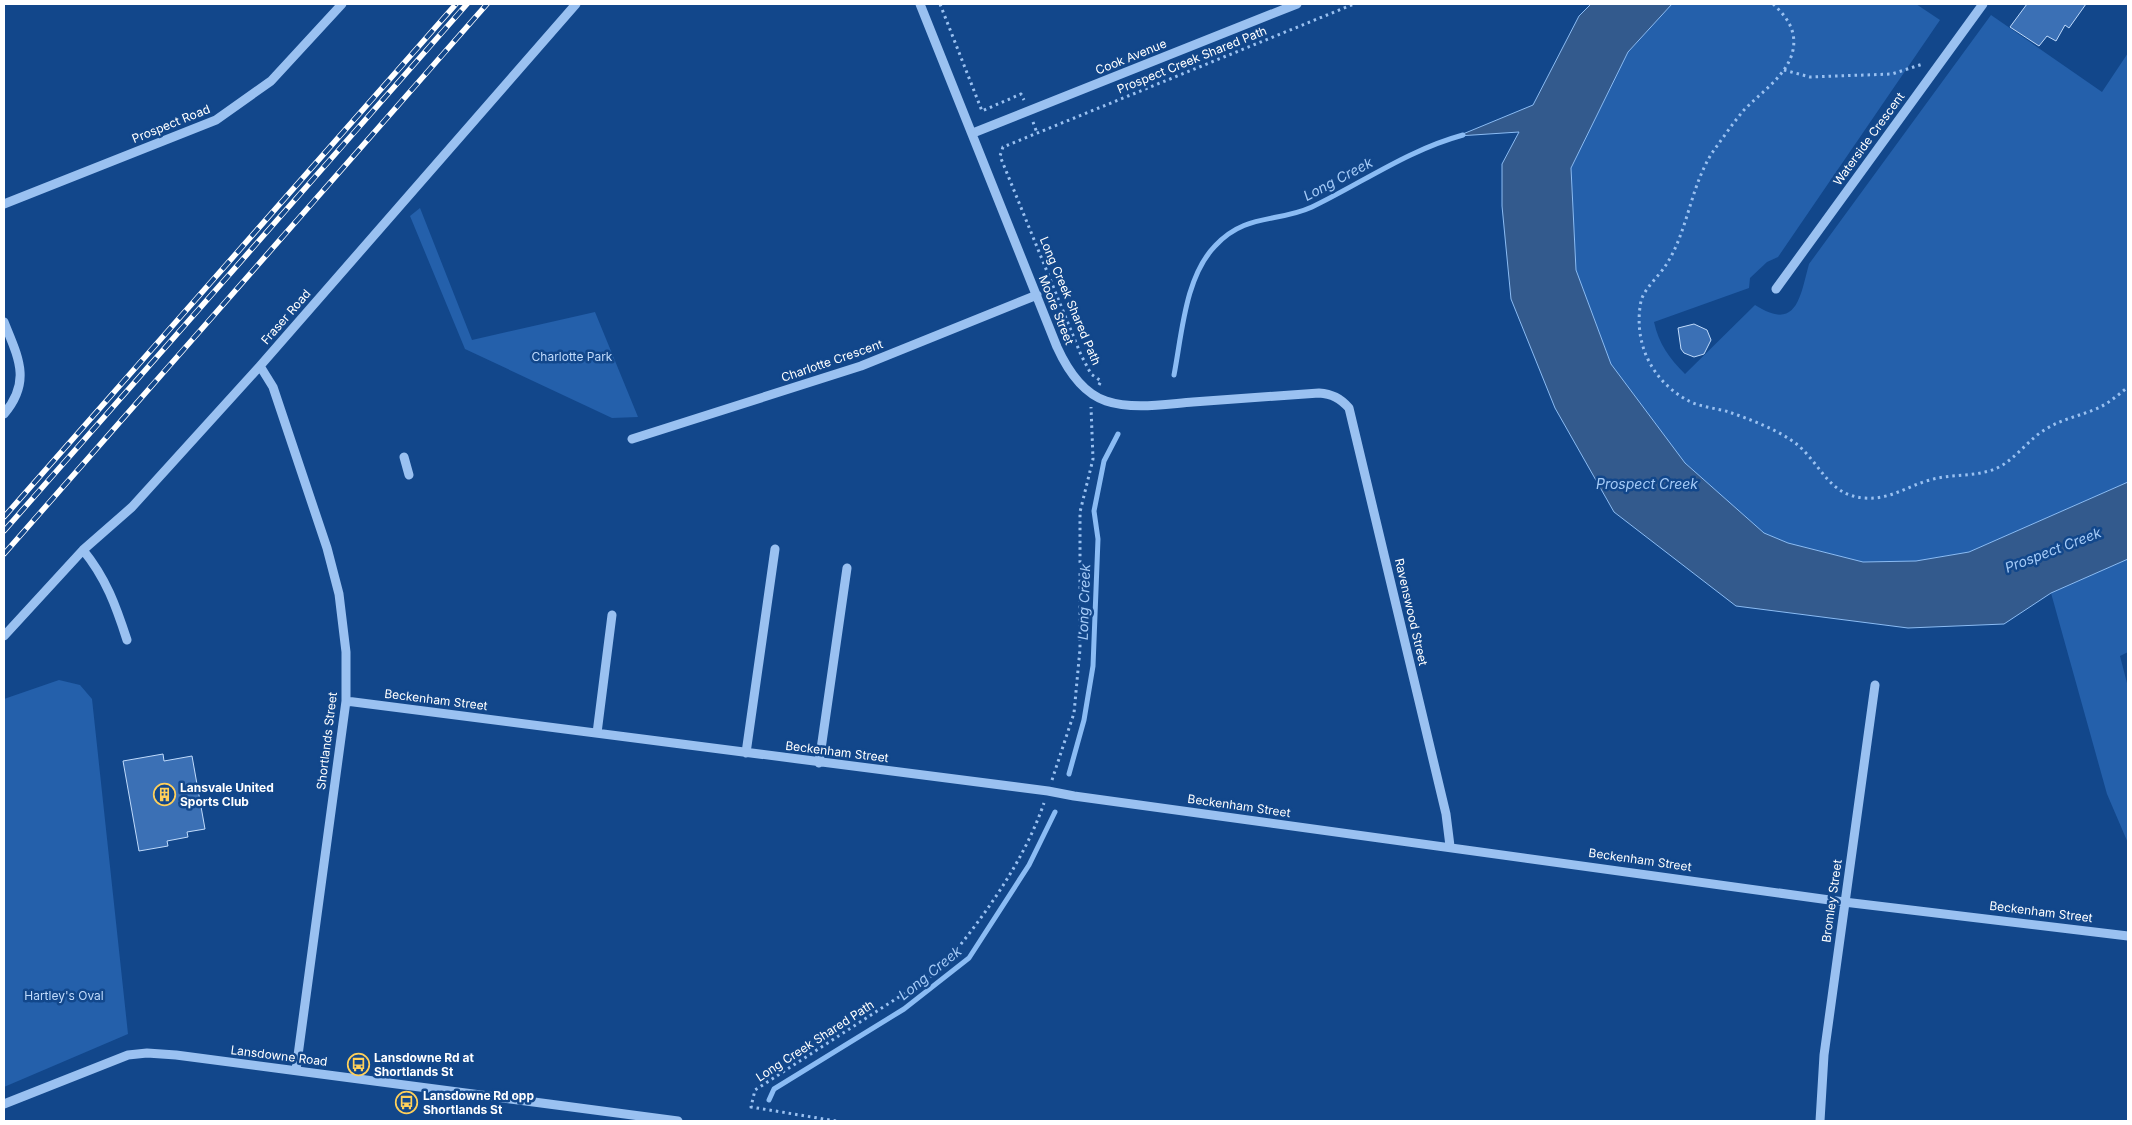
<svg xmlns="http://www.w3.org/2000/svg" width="2132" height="1125" viewBox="0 0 2132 1125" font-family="Inter,sans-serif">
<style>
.green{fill:#2460ab}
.water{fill:#335a8d;stroke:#8bbcf4}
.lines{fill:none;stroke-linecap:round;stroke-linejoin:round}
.stream{stroke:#8bbcf4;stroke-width:5}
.building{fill:#3b70b5;stroke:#c0dbfc}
.path{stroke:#9ac1f1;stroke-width:3;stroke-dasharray:2.5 4;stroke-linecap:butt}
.minor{stroke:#9ac1f1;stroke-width:9}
.rail-casing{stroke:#fff;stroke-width:5.5}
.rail{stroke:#12478b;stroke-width:4;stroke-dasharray:11;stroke-linecap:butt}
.labels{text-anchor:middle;stroke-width:5;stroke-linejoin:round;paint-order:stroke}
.street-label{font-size:12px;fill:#fff;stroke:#12478b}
.park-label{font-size:12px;fill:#c0dbfc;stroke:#12478b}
.poi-label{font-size:12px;font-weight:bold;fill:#fff;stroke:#12478b;text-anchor:start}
.water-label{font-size:14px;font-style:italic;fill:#a5cbf8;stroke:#12478b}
</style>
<rect width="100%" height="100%" fill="#12478b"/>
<path class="green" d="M 1672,4 L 1916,4 L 1940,20 L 1778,257 L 1767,262 L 1750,278 L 1749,288 L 1654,322 C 1659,344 1669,358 1685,374 L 1755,305 C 1797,332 1800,297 1809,264 L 1991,15 L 2102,92 L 2128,53 L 2128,482 L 1969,552 L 1916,561 L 1863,562 L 1788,543 L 1764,533 L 1685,463 L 1611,364 L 1576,270 L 1571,168 L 1628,52 Z
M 420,208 L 472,340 L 595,312 L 638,417 L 612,418 L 465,349 L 410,216 Z
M 2128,559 L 2128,652 L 2120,656 L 2128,687 L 2128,843 L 2107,794 L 2051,593 Z
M 59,680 L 80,685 L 92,699 L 128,1034 L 4,1087 L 4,699 Z"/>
<path class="water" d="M 1591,4 L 1672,4 L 1628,52 L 1571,168 L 1576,270 L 1611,364 L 1685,463 L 1764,533 L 1788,543 L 1863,562 L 1916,561 L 1969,552 L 2128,482 L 2128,559 L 2051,593 L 2004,624 L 1908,628 L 1736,606 L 1614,512 L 1555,408 L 1511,299 L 1502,206 L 1502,164 L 1519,132 L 1458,136 L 1533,105 L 1579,16 Z"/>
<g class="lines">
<path class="stream" d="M 1174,375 C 1182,334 1185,277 1215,246 C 1245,213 1277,223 1312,207 C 1362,183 1408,150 1463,135
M 1069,774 L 1084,720 L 1093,666 L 1098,539 L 1094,511 L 1104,461 L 1118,434
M 769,1100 L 774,1089 L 904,1009 L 969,958 L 1029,865 L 1055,812"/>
</g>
<path class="building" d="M 2027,4 L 2086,4 L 2069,28 L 2065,25 L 2056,41 L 2047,36 L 2039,46 L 2010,27 Z
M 1694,324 L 1707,330 L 1711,340 L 1704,354 L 1694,357 L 1684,353 L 1681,349 L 1678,328 Z
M 163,754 L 164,761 L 192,756 L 205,829 L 187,832 L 188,837 L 167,841 L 168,846 L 139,851 L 123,761 Z"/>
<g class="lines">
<path class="path" d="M 940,4 L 982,111 L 1021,94 L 1024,100
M 1773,4 C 1786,16 1797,30 1793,50 C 1788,75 1760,93 1744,110 C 1733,123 1722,139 1712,153 C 1690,188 1688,231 1666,265 C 1659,276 1644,289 1641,301 C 1633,342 1651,380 1687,400 C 1699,407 1716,408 1729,412 C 1749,419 1773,428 1791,440 C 1820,459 1826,496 1865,498 C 1890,500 1907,486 1930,480 C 1953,473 1979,478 2001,466 C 2018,456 2030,438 2046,429 C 2062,419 2079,416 2096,409 C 2108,404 2118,395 2128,387
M 1784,70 L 1810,77 L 1892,74 L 1923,64
M 1033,122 L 1037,133
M 1099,385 L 1101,381 L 1091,374 L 1081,355 L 1000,156 L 1003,147 L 1354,4
M 1052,780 L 1074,713 L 1080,649 L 1080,512 L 1093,459 L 1091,407
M 836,1121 L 751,1107 L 755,1090 L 939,971 C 981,921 1023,864 1044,803"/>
<path class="minor" d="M 920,4 L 1057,347 C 1067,369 1082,393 1106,401 C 1133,410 1166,404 1193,402 C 1235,399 1277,396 1319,393 C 1332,394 1340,398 1349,408 L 1446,814 L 1450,846
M 973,133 L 1297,4
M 4,204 L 216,120 L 271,81 L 342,4
M 1776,289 L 1983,4
M 4,322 C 18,357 32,381 4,414
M 260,366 L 273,387 L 327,548 L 339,594 L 346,652 L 346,701 L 296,1070
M 632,439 L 861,366 L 1037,295
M 404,457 L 409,475
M 83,550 C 106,578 116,606 127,640
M 4,636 L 83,550 L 132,507 L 260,366 L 576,4
M 346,701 L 1048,791 L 1074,796 L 1844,902 L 2128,936
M 597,733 L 612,615
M 746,753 L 775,549
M 819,763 L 847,568
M 4,1104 L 128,1055 L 147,1053 L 176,1055 L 678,1121
M 1820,1121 L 1824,1055 L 1875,685"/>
<defs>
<path id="rail" d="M 4,517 L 456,4
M 4,531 L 467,4
M 4,554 L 487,4"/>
</defs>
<use href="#rail" class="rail-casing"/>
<use href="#rail" class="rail"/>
</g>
<defs>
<symbol id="building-ring" viewBox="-11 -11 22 22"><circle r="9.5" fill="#12478b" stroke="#ffd05a" stroke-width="1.5"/><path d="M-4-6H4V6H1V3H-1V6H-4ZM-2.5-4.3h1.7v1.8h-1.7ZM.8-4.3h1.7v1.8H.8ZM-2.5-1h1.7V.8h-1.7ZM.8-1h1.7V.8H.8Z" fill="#ffd05a"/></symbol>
<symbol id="bus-ring" viewBox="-11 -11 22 22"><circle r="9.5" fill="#12478b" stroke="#ffd05a" stroke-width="1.5"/><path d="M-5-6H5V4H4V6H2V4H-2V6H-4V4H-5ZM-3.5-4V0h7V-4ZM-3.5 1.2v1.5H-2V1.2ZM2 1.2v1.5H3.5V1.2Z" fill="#ffd05a"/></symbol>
</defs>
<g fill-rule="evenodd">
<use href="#building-ring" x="152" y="782" width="25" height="25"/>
<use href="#bus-ring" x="346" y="1052" width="25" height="25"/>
<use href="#bus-ring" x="394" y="1090" width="25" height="25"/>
</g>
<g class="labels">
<g class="street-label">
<text transform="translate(1131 57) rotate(-22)" y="4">Cook Avenue</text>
<text transform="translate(1192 60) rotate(-22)" y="4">Prospect Creek Shared Path</text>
<text transform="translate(171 124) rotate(-22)" y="4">Prospect Road</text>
<text transform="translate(1869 139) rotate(-54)" y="4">Waterside Crescent</text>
<text transform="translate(1070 301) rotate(67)" y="4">Long Creek Shared Path</text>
<text transform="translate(1056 310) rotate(68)" y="4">Moore Street</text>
<text transform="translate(286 317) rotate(-49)" y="4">Fraser Road</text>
<text transform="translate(832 361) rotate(-19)" y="4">Charlotte Crescent</text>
<text transform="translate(1411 612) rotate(77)" y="4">Ravenswood Street</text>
<text transform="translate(436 700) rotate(7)" y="4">Beckenham Street</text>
<text transform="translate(327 741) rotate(-83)" y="4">Shortlands Street</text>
<text transform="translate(837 752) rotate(7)" y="4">Beckenham Street</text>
<text transform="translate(1239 806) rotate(8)" y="4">Beckenham Street</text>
<text transform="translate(1640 860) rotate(8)" y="4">Beckenham Street</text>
<text transform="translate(1832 901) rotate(-82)" y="4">Bromley Street</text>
<text transform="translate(2041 912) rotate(7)" y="4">Beckenham Street</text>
<text transform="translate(815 1041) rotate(-33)" y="4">Long Creek Shared Path</text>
<text transform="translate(279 1056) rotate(7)" y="4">Lansdowne Road</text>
</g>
<g class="park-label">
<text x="572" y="361">Charlotte Park</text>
<text x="64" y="1000">Hartley's Oval</text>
</g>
<g class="poi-label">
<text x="180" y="792">Lansvale United<tspan x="180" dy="14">Sports Club</tspan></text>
<text x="374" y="1062">Lansdowne Rd at<tspan x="374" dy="14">Shortlands St</tspan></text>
<text x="423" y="1100">Lansdowne Rd opp<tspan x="423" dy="14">Shortlands St</tspan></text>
</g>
<g class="water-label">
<text transform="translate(1338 179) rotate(-28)" y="5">Long Creek</text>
<text x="1647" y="489">Prospect Creek</text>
<text transform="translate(2053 550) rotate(-21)" y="5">Prospect Creek</text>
<text transform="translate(1084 602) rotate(-88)" y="5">Long Creek</text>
<text transform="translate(930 973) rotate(-39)" y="5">Long Creek</text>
</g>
</g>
<rect width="2132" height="1125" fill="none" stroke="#ffffff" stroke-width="10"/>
</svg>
